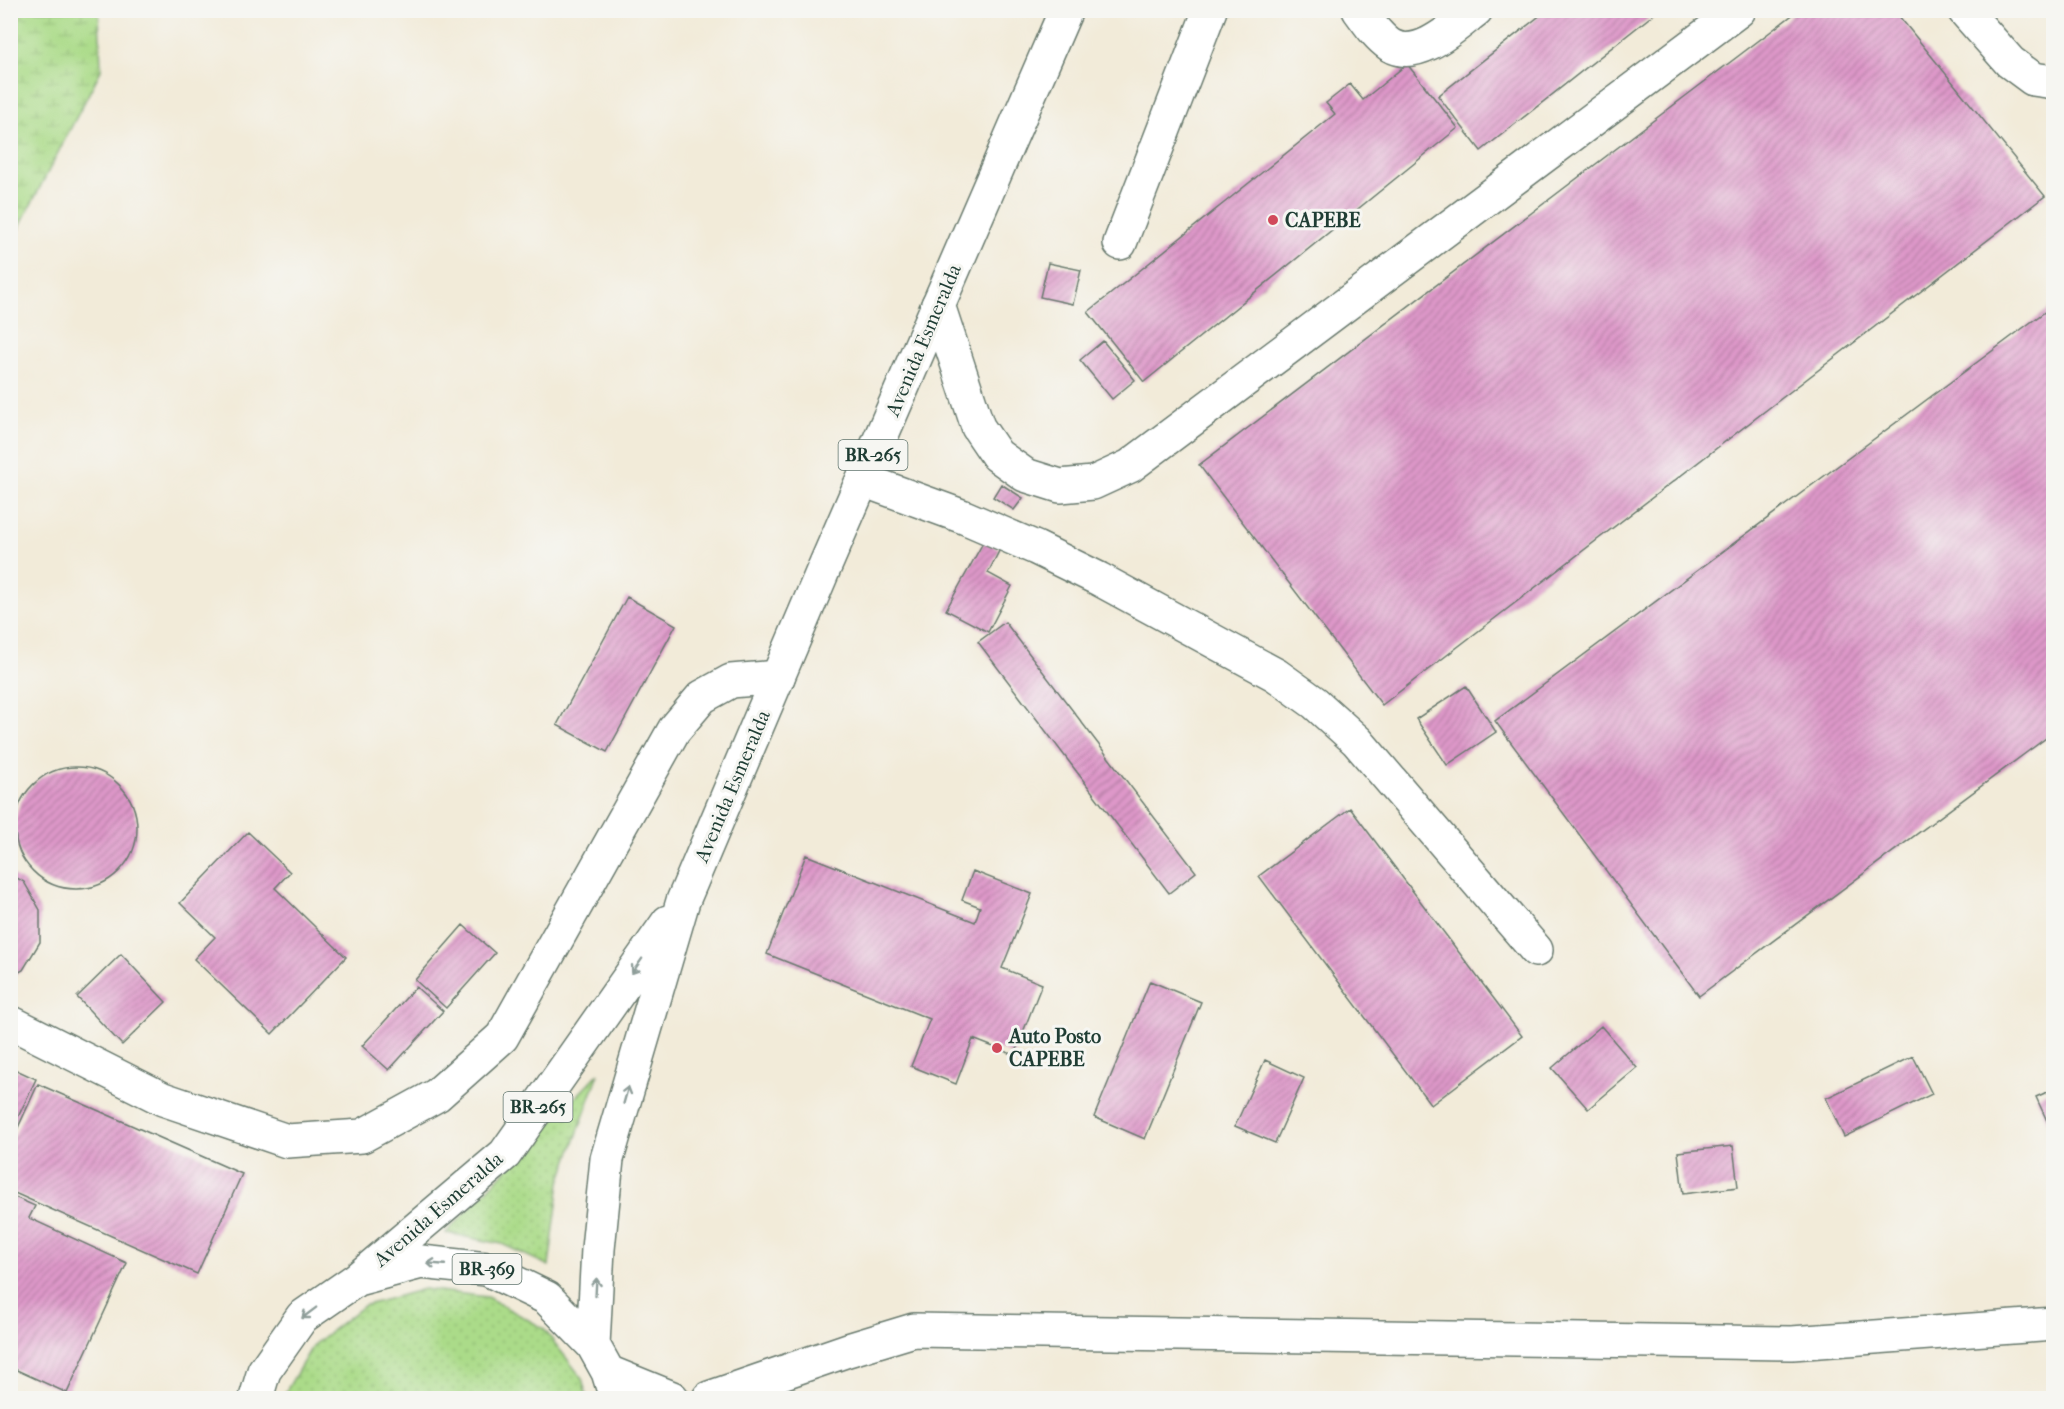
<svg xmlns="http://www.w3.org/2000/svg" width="2064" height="1409" viewBox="0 0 2064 1409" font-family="'IM FELL French Canon',serif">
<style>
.grass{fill:url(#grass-dots);stroke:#658c5e;stroke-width:1.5}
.wetland{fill:url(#wetland-marsh);stroke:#658c5e;stroke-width:1.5}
.building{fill:url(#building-hatch)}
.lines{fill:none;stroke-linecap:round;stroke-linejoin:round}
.minor-casing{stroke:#697a6e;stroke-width:36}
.major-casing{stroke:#697a6e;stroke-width:36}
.minor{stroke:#fff;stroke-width:33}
.major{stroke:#fff;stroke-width:33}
.oneway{stroke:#8f9e9a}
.poi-dot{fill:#d1495b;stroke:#f6f6f2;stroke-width:2}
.labels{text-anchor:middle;stroke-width:6;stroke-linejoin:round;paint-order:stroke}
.shield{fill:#f6f6f2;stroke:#60746d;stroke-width:1.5}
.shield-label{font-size:18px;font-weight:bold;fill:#1f3d34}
.poi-label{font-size:20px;font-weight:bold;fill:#1f3d34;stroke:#f6f6f2;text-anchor:start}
.street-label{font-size:20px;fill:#1f3d34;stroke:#f6f6f2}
</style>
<defs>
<pattern id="grass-dots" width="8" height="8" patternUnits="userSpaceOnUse" patternTransform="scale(1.5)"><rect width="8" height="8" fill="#abdb89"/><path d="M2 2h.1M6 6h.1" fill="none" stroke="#93bd77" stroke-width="1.8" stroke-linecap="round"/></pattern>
<pattern id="wetland-marsh" width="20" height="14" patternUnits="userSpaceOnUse" patternTransform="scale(1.5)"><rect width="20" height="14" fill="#abdb89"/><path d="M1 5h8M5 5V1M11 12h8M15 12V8" fill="none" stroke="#93bd77"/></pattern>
<pattern id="building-hatch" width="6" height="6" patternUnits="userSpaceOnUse" patternTransform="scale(1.5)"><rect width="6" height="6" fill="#de98c9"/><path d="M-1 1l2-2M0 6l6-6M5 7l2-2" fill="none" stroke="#b37da4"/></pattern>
</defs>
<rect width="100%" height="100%" fill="#f6f6f2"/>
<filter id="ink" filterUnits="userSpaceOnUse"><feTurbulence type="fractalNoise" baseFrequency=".0167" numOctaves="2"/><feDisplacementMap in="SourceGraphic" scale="12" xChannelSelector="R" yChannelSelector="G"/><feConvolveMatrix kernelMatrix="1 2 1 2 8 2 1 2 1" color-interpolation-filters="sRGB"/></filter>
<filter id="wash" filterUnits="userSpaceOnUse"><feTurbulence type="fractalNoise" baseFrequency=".008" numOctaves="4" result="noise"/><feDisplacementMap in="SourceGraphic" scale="24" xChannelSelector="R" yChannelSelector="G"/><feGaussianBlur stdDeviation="1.35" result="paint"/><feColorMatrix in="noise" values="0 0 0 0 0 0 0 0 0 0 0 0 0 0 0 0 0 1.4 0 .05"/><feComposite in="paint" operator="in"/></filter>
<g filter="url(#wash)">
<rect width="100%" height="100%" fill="#f2ebd9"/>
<path class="grass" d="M 599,1073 L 560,1182 L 549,1266 L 502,1244 L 446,1233 Z
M 424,1289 L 487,1297 L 543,1328 L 582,1378 L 587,1398 L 282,1398 L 313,1345 L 363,1306 Z"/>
<path class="wetland" d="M 11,10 L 99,11 L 101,70 L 11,243 Z"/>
<g id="blocks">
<path class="building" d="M 1547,10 L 1659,10 L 1481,151 L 1438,96 Z
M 1799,10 L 1894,10 L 2045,196 L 1382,705 L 1199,465 Z
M 1407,64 L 1458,128 L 1144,382 L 1088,312 L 1335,114 L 1326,103 L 1350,84 L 1363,100 Z
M 1048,263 L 1081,270 L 1073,304 L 1040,297 Z
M 2054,305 L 2054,732 L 1699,996 L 1495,721 Z
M 1103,341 L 1135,380 L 1112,399 L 1080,360 Z
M 1001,484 L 1023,498 L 1014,510 L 993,497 Z
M 984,541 L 1000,549 L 988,573 L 1012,586 L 988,632 L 946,610 Z
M 627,597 L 676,625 L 607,752 L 557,725 Z
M 1005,622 L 1196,872 L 1169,893 L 978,642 Z
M 1466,686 L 1496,732 L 1447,765 L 1416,719 Z
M15 828a61 61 0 1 1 122 0a61 61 0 1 1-122 0Z
M 1350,808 L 1522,1036 L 1431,1105 L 1259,876 Z
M 248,832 L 290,872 L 275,888 L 346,957 L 272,1034 L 194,959 L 215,937 L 180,903 Z
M 806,855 L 975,922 L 980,907 L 962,900 L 973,871 L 1032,894 L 1002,968 L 1042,984 L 1014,1055 L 973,1039 L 956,1084 L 911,1066 L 930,1019 L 767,954 Z
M 10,874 L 24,882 L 40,910 L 40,942 L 23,970 L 10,977 Z
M 463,925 L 495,953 L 446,1008 L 415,980 Z
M 121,954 L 166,1002 L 122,1045 L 77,997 Z
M 1150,981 L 1201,1002 L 1145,1139 L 1094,1117 Z
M 416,987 L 443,1011 L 389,1070 L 362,1046 Z
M 1601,1026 L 1637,1068 L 1588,1109 L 1552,1068 Z
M 1913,1056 L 1932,1094 L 1844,1137 L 1826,1098 Z
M 1265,1060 L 1304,1078 L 1275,1143 L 1235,1126 Z
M 10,1067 L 36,1079 L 10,1134 Z
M 38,1084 L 242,1174 L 197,1274 L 10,1191 L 10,1145 Z
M 2054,1089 L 2054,1136 L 2036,1097 Z
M 1733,1146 L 1738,1187 L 1683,1194 L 1678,1152 Z
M 10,1195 L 35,1206 L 29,1218 L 127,1263 L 67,1393 L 10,1367 Z"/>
</g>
</g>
<g filter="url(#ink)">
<use href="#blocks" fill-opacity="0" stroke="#697a6e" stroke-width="1.5"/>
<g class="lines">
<defs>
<path id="minor" d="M 1359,10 C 1368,22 1377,36 1390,45 C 1418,62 1455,26 1476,10
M 1964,10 L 2010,62 L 2033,79 L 2054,82
M 1120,243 L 1210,10
M 938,305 L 978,427 L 997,455 L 1025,475 L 1060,486 L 1093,483 L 1130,466 L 1739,10
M 863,480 L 964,517 L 1036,548 L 1099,579 L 1276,675 L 1315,703 L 1357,741 L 1536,950
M 10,1022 L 163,1099 L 287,1141 L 362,1136 L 437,1095 L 502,1037 L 674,730 L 702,697 L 731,681 L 778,677
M 709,1398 L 848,1350 L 914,1330 L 1792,1343 L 2054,1324"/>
<path id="major" d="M 357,1279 L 505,1154 L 668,922
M 593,1345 L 598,1249 L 607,1159 L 683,901 L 822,573 L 1066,10
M 608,1372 L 672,1398
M 256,1398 L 264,1371 L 302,1317 L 357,1279 L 421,1262 L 487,1269 L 547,1298 L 593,1345 L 608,1372 L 616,1398"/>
</defs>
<use href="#minor" class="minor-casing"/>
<use href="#major" class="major-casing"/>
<use href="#minor" class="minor"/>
<use href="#major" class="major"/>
</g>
<defs><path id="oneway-shaft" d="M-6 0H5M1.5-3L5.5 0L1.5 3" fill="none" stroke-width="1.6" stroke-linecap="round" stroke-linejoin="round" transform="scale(1.5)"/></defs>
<g class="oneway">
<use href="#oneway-shaft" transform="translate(637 966) rotate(125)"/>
<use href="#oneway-shaft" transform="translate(626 1095) rotate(-74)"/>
<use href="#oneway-shaft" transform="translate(436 1264) rotate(-175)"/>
<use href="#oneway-shaft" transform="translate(596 1287) rotate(-87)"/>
<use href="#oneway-shaft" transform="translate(309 1313) rotate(143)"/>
</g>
</g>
<g class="poi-dot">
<circle cx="1273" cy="220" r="6"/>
<circle cx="997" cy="1048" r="6"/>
</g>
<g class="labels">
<g class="shield">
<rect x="838.5" y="440" width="69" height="30" rx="4.5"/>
<rect x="503.5" y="1092" width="69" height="30" rx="4.5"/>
<rect x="452.5" y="1254" width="69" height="30" rx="4.5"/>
</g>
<g class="shield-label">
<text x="873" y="461">BR-265</text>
<text x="538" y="1113">BR-265</text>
<text x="487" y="1275">BR-369</text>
</g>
<g class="poi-label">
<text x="1285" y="227">CAPEBE</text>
<text x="1009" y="1043">Auto Posto<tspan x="1009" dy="23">CAPEBE</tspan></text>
</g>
<g class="street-label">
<text transform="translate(923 340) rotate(-67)" y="7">Avenida Esmeralda</text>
<text transform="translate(732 786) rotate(-67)" y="7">Avenida Esmeralda</text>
<text transform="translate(438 1209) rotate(-41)" y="7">Avenida Esmeralda</text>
</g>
</g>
<rect width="2064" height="1409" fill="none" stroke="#f6f6f2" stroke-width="36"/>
</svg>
